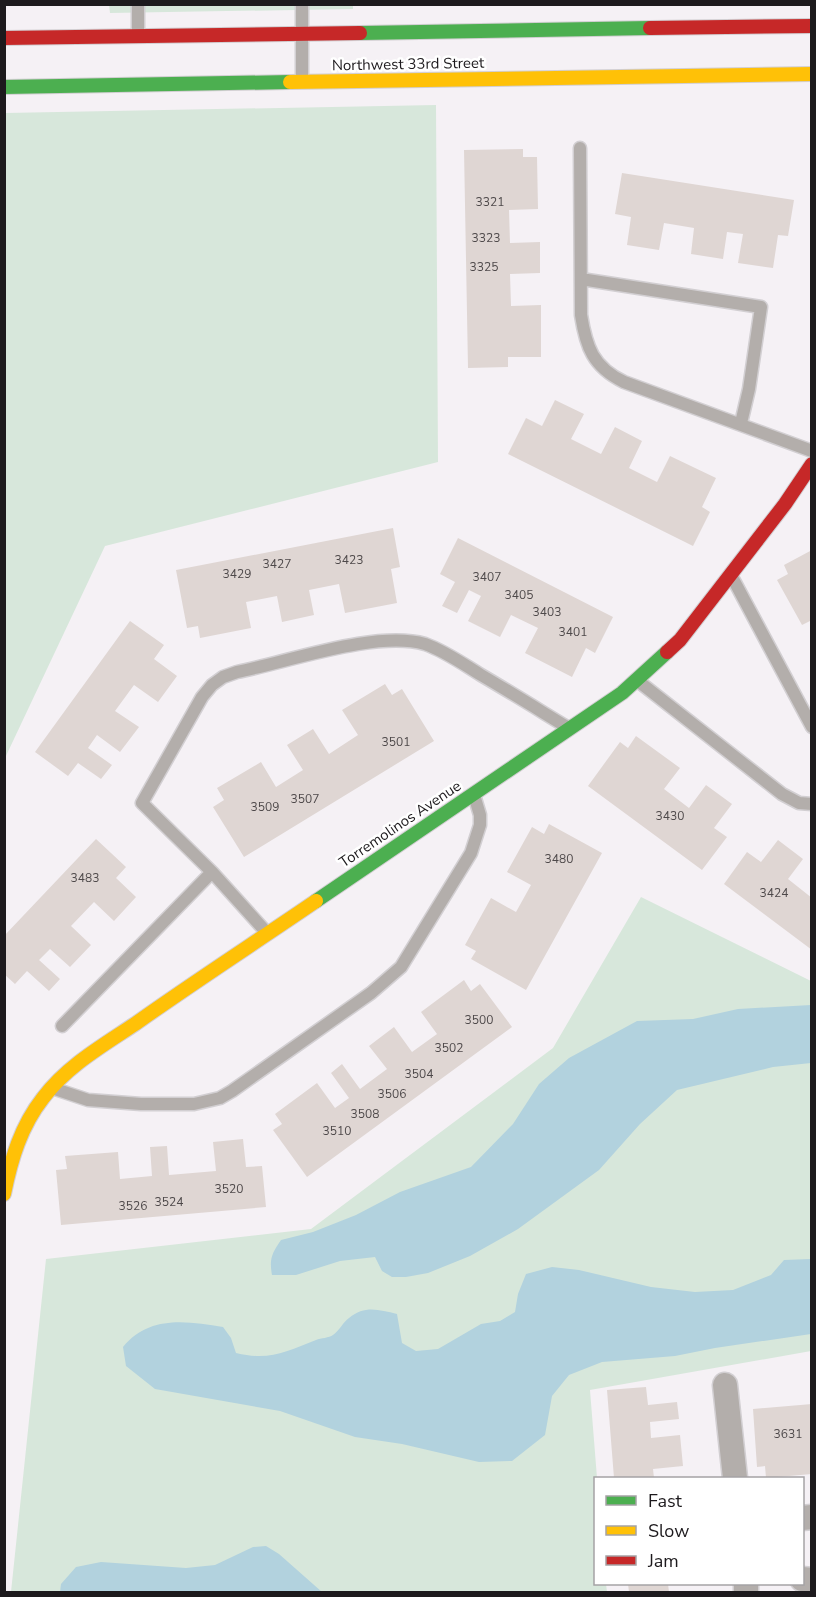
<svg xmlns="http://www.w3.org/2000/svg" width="816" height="1597" viewBox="0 0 816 1597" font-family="'Nunito Sans',sans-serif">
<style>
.green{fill:#d7e7db}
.water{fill:#b2d2de}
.building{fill:#dfd6d3}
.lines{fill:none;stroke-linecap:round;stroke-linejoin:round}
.lane-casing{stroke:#d2cfd2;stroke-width:15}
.street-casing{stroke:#d2cfd2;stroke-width:27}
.fast-casing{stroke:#d2cfd2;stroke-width:16}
.slow-casing{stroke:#d2cfd2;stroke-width:16}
.jam-casing{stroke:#d2cfd2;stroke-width:16}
.lane{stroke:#b3aeab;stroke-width:12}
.street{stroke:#b3aeab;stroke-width:24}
.fast{stroke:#4caf50;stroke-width:14}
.slow{stroke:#ffc107;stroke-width:14}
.jam{stroke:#c62828;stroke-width:14}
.labels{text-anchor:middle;stroke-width:5;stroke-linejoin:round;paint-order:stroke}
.number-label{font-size:12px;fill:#4e494a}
.street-label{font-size:15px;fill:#1d1a1d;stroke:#fff}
</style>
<rect width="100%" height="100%" fill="#f5f1f5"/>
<path class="green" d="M 353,4 L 353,9 L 110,13 L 109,5 Z
M 436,105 L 438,462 L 105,546 L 5,758 L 5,113 Z
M 641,897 L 811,981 L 811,1351 L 590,1390 L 597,1478 L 596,1478 L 596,1584 L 606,1584 L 607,1592 L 11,1592 L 46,1259 L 311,1229 L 553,1048 Z"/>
<path class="water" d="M 811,1005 L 811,1063 L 773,1067 L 677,1090 L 640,1124 L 599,1170 L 518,1229 L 470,1256 L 428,1273 L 406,1277 L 392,1277 L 382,1271 L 375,1257 L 340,1261 L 296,1275 L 272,1275 C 269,1259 272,1253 281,1240 L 313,1232 L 356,1215 L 400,1192 L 471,1167 L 513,1124 L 539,1084 L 569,1058 L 637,1021 L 693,1019 L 738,1009 Z
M 811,1259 L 811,1334 L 715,1348 L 675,1356 L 602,1362 L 569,1375 L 552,1396 L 545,1435 L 512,1461 L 479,1462 L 402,1444 L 355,1437 L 280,1411 L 155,1389 L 126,1366 L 123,1347 C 149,1315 187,1321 223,1327 L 231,1338 L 236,1353 C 270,1361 285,1352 316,1340 C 321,1338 329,1338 333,1335 C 340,1330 343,1322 349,1318 C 365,1305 379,1310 397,1314 L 402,1343 L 416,1351 L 438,1349 L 481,1324 L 500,1321 L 515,1312 L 518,1294 L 526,1274 L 552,1267 L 579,1270 L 651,1287 L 695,1292 L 733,1290 L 771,1275 L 784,1260 Z
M 266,1546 L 279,1554 L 322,1592 L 60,1592 L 61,1584 L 76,1567 L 101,1562 L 186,1568 L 215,1565 L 253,1547 Z"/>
<path class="building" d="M 523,149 L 523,157 L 537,157 L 538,209 L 509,210 L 510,243 L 540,242 L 540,273 L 510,274 L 511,306 L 541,305 L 541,357 L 508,357 L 508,367 L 468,368 L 464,150 Z
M 622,173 L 794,200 L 788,236 L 778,235 L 773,268 L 738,263 L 743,234 L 727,232 L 723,259 L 691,254 L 694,228 L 664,223 L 659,250 L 627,245 L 631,217 L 615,214 Z
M 555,400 L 584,414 L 571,439 L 601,454 L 615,427 L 642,441 L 629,468 L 657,482 L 670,456 L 716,478 L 702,507 L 710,512 L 693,546 L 508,454 L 526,418 L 542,426 Z
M 393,528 L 400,567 L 391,569 L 397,603 L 345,613 L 339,584 L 309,590 L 314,615 L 282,622 L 277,596 L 246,602 L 251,628 L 200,638 L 198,626 L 187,628 L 176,570 Z
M 458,538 L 613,617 L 595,653 L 586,648 L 572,677 L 525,653 L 538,628 L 511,615 L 500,637 L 468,621 L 481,596 L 469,590 L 457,613 L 442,606 L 455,582 L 440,574 Z
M 812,550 L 812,620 L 802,625 L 777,580 L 788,574 L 784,565 Z
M 130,621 L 164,645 L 154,659 L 177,676 L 158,702 L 134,685 L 115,711 L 139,727 L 120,752 L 97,735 L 88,748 L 112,765 L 101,779 L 78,763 L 68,776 L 35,752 Z
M 385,684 L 392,695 L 402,689 L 434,741 L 244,857 L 213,807 L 224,800 L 217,788 L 261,762 L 276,787 L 303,770 L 287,745 L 313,729 L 329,754 L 358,735 L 342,710 Z
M 636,736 L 680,768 L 664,789 L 689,808 L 706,785 L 732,804 L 714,828 L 727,837 L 702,870 L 588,786 L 620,742 L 628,748 Z
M 549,824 L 602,853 L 526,990 L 471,959 L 476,951 L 465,945 L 491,898 L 516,912 L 531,885 L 507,872 L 532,827 L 544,834 Z
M 96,839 L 126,867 L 116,878 L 136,897 L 114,921 L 94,902 L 71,926 L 91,945 L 70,967 L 50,949 L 39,960 L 60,979 L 49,991 L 27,971 L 15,984 L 4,974 L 4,936 Z
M 778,840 L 803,859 L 788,879 L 812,898 L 812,950 L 724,884 L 747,852 L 761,862 Z
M 464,980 L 471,991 L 480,984 L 512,1027 L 307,1177 L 273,1130 L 282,1124 L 275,1114 L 317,1083 L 335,1108 L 349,1098 L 331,1073 L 342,1064 L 360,1089 L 387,1069 L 369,1046 L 394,1027 L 412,1052 L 437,1034 L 421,1012 Z
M 243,1139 L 246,1167 L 262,1166 L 266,1207 L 61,1225 L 56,1170 L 67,1169 L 65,1156 L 118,1152 L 120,1179 L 152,1176 L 150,1147 L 167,1146 L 169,1175 L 216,1171 L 213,1142 Z
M 646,1387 L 648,1405 L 677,1402 L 679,1419 L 650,1422 L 651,1438 L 680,1435 L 683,1466 L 653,1469 L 654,1478 L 614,1478 L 607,1390 Z
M 812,1404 L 812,1474 L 766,1478 L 765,1466 L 757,1467 L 753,1409 Z
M 628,1584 L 668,1584 L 669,1592 L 629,1592 Z"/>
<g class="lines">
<defs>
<path id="lane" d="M 138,4 L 138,36
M 302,4 L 302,81
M 580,148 L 581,315 C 586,347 593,367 624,382 L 812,451
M 581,279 L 761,307 L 749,389 L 741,423
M 732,577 L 812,727
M 638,681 L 782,794 L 799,803 L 812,804
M 267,933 L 212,872 L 142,803 L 202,697 L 212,685 L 223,677 L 237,672 C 288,662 376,630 425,644 C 445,651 463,664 481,675 C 510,692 539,710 567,727
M 62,1026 L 212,872
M 52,1088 L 88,1100 L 141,1104 L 194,1104 L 220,1098 L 232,1091 L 371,993 L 401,967 L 471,853 L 480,825 L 480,815 L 474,795"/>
<path id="street" d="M 725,1385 L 735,1478
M 802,1518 L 812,1517
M 802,1579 L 812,1580
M 746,1584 L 746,1592"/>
<path id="fast" d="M 360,33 L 650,28
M 4,87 L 290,82
M 316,901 L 622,693 L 667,652"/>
<path id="slow" d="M 290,82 L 812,74
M 4,1194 C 11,1159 21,1126 43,1098 C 67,1066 102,1046 135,1024 C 194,982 256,942 316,901"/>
<path id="jam" d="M 650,28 L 812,26
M 4,38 L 360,33
M 667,652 L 680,640 L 785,504 L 812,464"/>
</defs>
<use href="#lane" class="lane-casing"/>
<use href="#street" class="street-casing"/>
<use href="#fast" class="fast-casing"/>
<use href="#slow" class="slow-casing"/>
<use href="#jam" class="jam-casing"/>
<use href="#lane" class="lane"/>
<use href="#street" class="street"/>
<use href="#fast" class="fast"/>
<use href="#slow" class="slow"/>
<use href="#jam" class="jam"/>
</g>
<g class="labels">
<g class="number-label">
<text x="490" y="206">3321</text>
<text x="486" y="242">3323</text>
<text x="484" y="271">3325</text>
<text x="349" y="564">3423</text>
<text x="277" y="568">3427</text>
<text x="237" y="578">3429</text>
<text x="487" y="581">3407</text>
<text x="519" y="599">3405</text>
<text x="547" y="616">3403</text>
<text x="573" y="636">3401</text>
<text x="396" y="746">3501</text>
<text x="305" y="803">3507</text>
<text x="265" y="811">3509</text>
<text x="670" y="820">3430</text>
<text x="559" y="863">3480</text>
<text x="85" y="882">3483</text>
<text x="774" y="897">3424</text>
<text x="479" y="1024">3500</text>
<text x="449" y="1052">3502</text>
<text x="419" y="1078">3504</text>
<text x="392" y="1098">3506</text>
<text x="365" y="1118">3508</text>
<text x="337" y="1135">3510</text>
<text x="229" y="1193">3520</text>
<text x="169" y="1206">3524</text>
<text x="133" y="1210">3526</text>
<text x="788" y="1438">3631</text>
</g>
<g class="street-label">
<text transform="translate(408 64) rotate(-1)" y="5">Northwest 33rd Street</text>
<text transform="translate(400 824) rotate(-34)" y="5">Torremolinos Avenue</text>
</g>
</g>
<rect width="816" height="1597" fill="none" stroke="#1d1a1d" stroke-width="12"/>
<rect x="594" y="1477" width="210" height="108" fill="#ffffff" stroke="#a5a3a5" stroke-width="1.5"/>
<rect x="606" y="1496" width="30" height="9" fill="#4caf50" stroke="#a5a3a5" stroke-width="1.5"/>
<text x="648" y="1507" font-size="18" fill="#1d1a1d">Fast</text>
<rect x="606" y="1526" width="30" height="9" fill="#ffc107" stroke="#a5a3a5" stroke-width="1.5"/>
<text x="648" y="1537" font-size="18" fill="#1d1a1d">Slow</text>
<rect x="606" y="1556" width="30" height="9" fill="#c62828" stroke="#a5a3a5" stroke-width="1.5"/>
<text x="648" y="1567" font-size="18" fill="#1d1a1d">Jam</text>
</svg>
